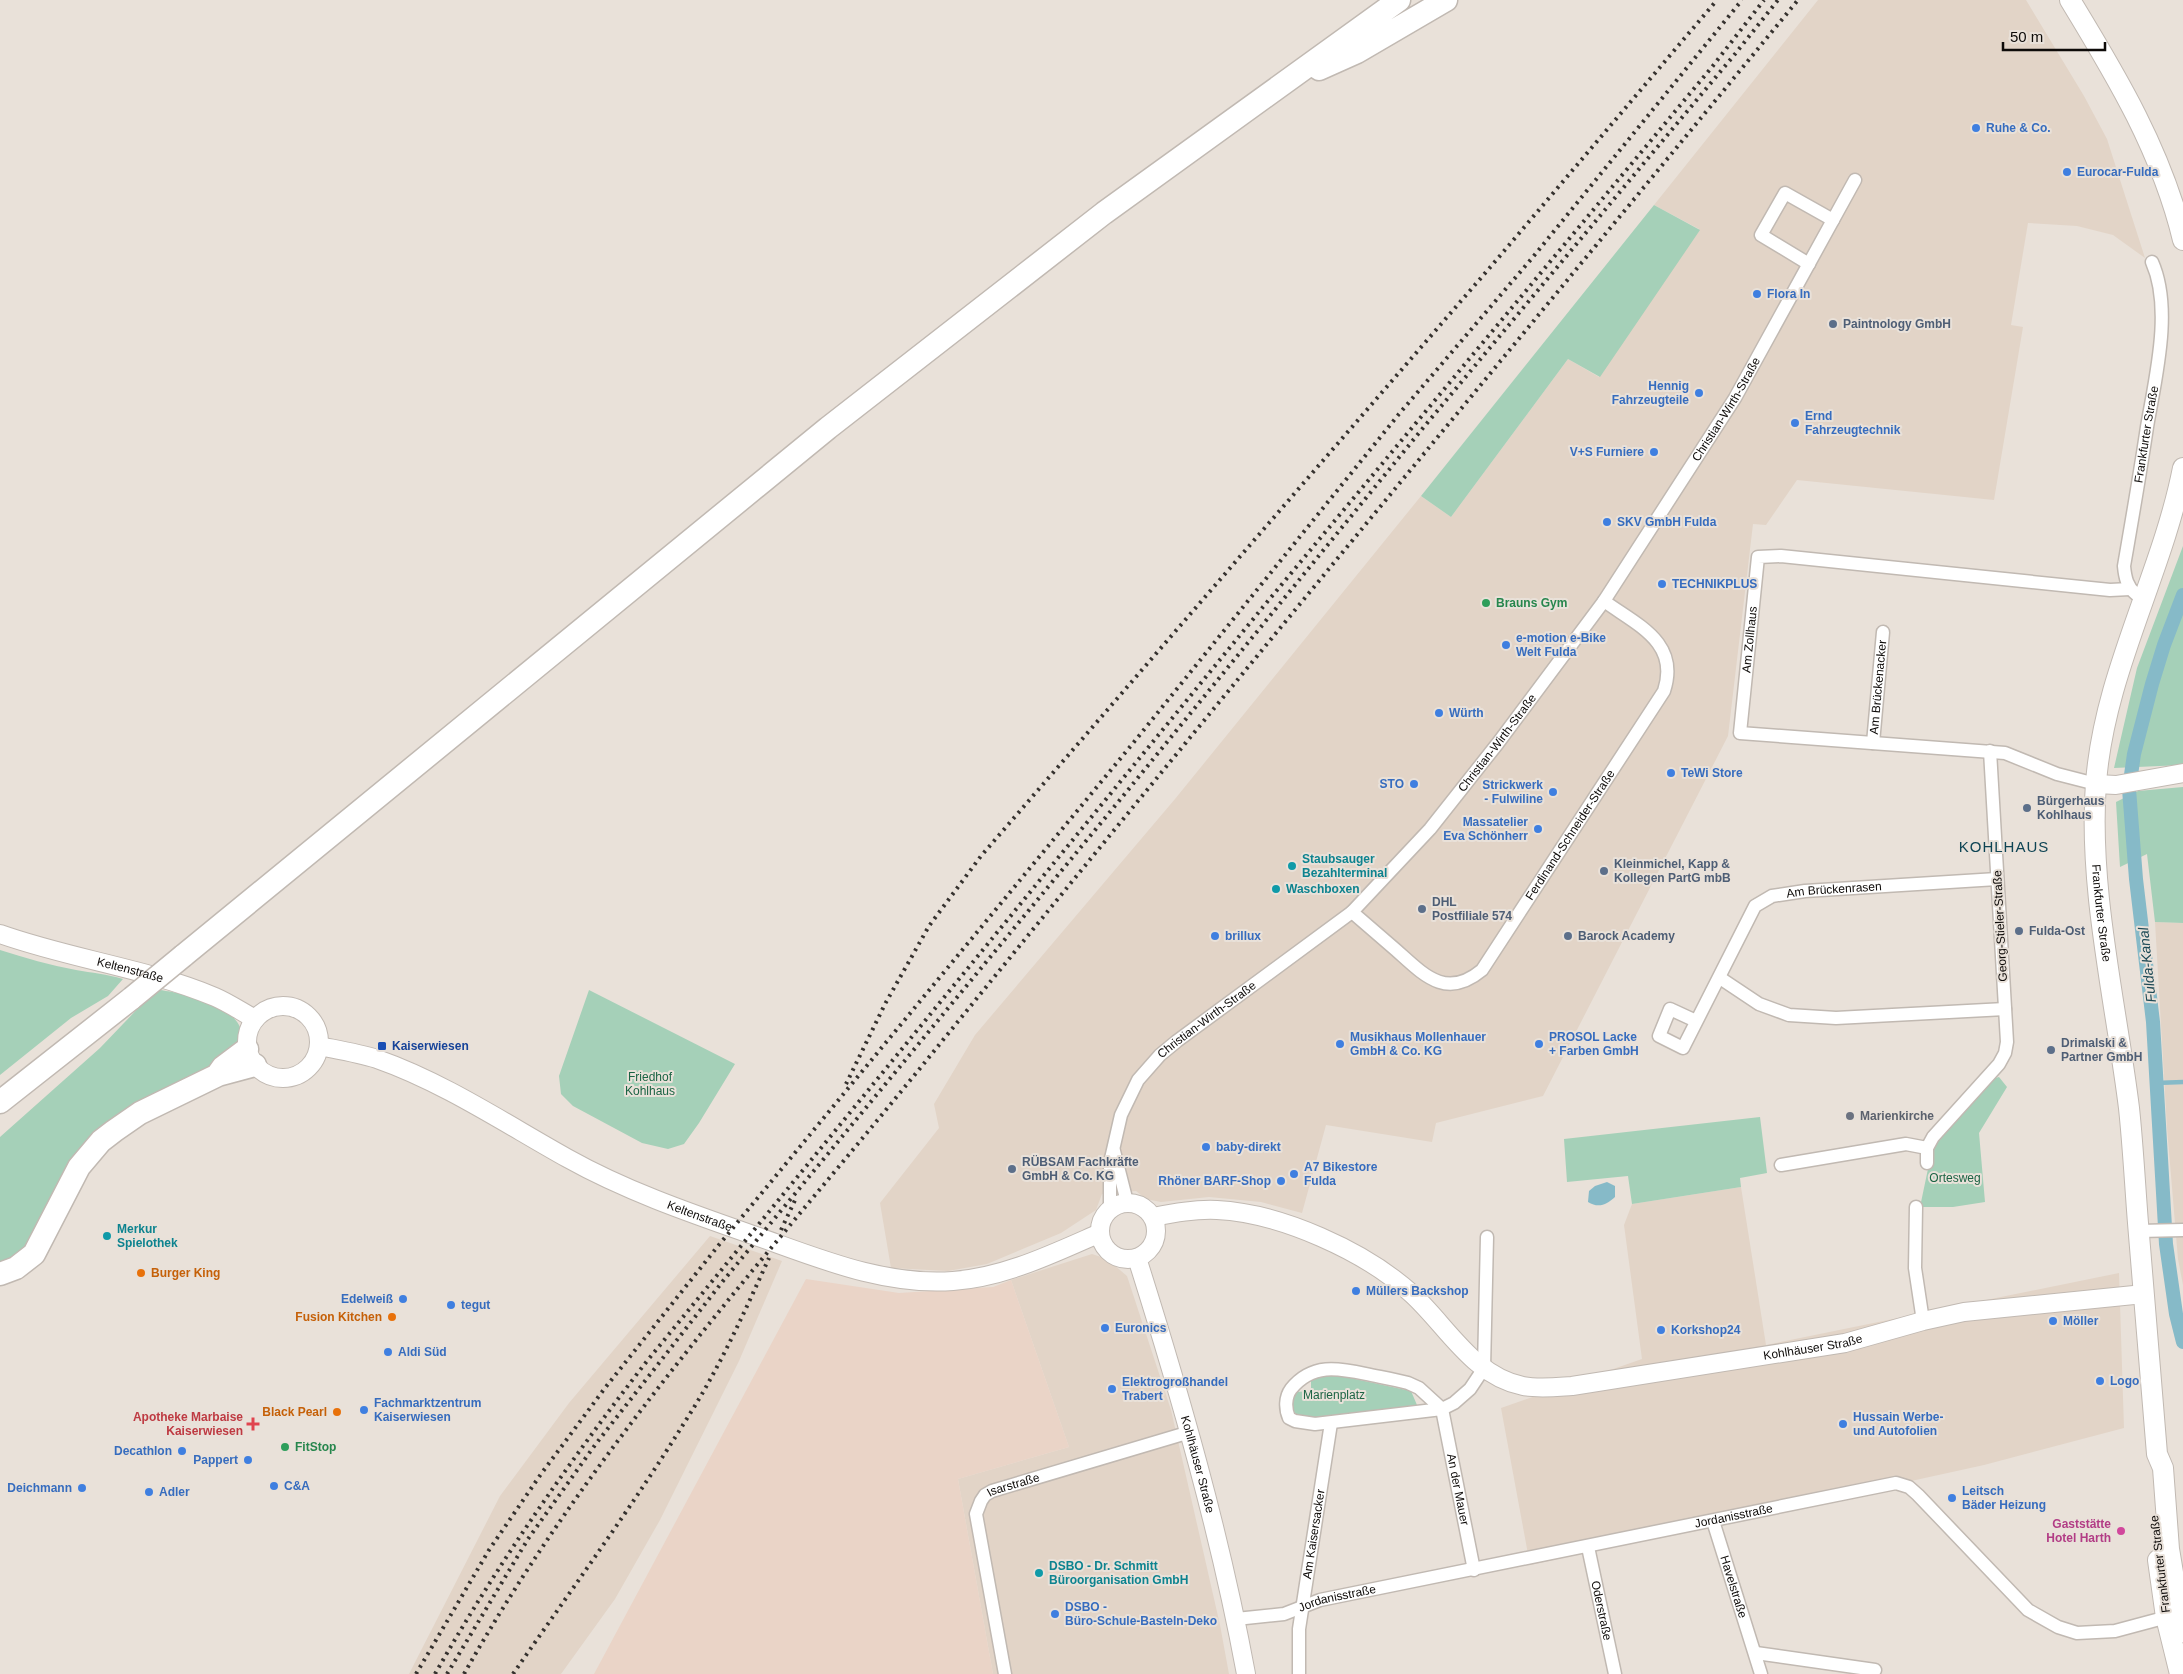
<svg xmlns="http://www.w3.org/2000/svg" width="2183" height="1674" viewBox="0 0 2183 1674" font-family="Helvetica,sans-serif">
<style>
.built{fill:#e2d4c7}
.industrial{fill:#ead4c7}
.green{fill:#a5d0b8}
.water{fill:#86bac8}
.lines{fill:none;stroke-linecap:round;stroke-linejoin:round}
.stream{stroke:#86bac8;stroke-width:4.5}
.canal{stroke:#86bac8;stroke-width:14}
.street-casing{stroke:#c1b9b2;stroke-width:15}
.secondary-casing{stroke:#c1b9b2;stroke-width:20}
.primary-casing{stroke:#c1b9b2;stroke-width:22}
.highway-casing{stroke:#c1b9b2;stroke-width:25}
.street{stroke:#fff;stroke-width:12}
.secondary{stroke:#fff;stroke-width:18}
.primary{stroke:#fff;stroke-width:20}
.highway{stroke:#fff;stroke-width:22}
.rail{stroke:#35312e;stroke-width:4;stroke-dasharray:2.5 5;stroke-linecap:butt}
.highway-bridge-casing{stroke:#c1b9b2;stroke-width:25;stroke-linecap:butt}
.highway-bridge{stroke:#fff;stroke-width:22}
.shop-dot{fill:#3f7fe0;stroke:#e9e1d9;stroke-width:2}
.service-dot{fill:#5c6f8a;stroke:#e9e1d9;stroke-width:2}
.leisure-dot{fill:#2e9e5b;stroke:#e9e1d9;stroke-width:2}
.culture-dot{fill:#0f9aa8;stroke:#e9e1d9;stroke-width:2}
.transit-dot{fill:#1a4fb4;stroke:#e9e1d9;stroke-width:2}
.worship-dot{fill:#6b7280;stroke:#e9e1d9;stroke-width:2}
.food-dot{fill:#e8710a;stroke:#e9e1d9;stroke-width:2}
.health-dot{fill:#e0444e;stroke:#e9e1d9;stroke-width:2}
.hotel-dot{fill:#d1479c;stroke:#e9e1d9;stroke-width:2}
.labels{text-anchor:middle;stroke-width:4;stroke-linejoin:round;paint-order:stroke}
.shop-label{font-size:12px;font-weight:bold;fill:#366cbe;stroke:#e9e1d9;text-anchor:start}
.service-label{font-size:12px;font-weight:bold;fill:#4e5e75;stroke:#e9e1d9;text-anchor:start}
.street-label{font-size:12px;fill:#0e0b09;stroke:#e9e1d9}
.leisure-label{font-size:12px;font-weight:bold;fill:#27864d;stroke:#e9e1d9;text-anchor:start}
.culture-label{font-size:12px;font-weight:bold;fill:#0d838f;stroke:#e9e1d9;text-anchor:start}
.transit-label{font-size:12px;font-weight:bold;fill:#164399;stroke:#e9e1d9;text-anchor:start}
.park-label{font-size:12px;fill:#1b6444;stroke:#e9e1d9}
.worship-label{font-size:12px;font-weight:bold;fill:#5b616d;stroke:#e9e1d9;text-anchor:start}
.food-label{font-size:12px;font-weight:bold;fill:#c56008;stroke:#e9e1d9;text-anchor:end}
.health-label{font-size:12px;font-weight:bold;fill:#be3a42;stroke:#e9e1d9;text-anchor:end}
.hotel-label{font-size:12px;font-weight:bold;fill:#b23c85;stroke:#e9e1d9;text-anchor:end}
.water-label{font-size:14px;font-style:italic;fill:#1d4a56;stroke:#e9e1d9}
.quarter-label{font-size:15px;letter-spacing:1px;fill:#0e4454;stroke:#e9e1d9}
</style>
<rect width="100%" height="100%" fill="#e9e1d9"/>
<path class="built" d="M 1818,0 L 2026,0 L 2084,96 L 2107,139 L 2145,258 L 2113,235 L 2077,226 L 2028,223 L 2011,325 L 2023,327 L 1994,500 L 1797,480 L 1766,525 L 1753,524 L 1728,736 L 1543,1096 L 1436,1123 L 1432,1142 L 1326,1125 L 1302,1213 L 1261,1202 L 1209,1197 L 1161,1202 L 1146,1199 L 1136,1191 L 1102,1194 L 1096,1210 L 1061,1233 L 987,1264 L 948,1271 L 891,1268 L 880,1203 L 939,1128 L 934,1104 L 975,1035 L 1175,799 L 1421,496 L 1451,517 L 1568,359 L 1599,377 L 1699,229 L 1654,205 Z
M 2155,922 L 2183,923 L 2183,1285 L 2178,1259 L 2167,1128 Z
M 1741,1187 L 1766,1345 L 2119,1273 L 2124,1428 L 1984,1465 L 1530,1565 L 1501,1408 L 1642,1359 L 1624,1225 L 1632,1204 Z
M 710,1236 L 782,1261 L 739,1361 L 660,1520 L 615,1599 L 561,1674 L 409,1674 L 500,1496 L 569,1403 Z
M 1092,1254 L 1107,1259 L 1127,1276 L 1171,1410 L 1220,1625 L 1229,1674 L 993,1674 L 958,1479 L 1069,1447 L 1011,1280 Z"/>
<path class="industrial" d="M 806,1279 L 899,1293 L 993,1287 L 1011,1280 L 1069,1447 L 958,1479 L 993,1674 L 594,1674 Z"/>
<path class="green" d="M 1654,205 L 1700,230 L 1600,377 L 1568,359 L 1451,517 L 1421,496 Z
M 2183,546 L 2183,765 L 2114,768 L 2137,668 Z
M 2183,787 L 2183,923 L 2155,922 L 2147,854 L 2120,867 L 2116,802 L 2138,791 Z
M 0,950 C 25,958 50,965 76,970 C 92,973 107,974 123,979 L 108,996 L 71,1018 L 0,1075 Z
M 159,990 C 180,992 250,1008 241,1041 C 235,1062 167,1089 147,1101 C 134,1109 124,1127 114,1138 C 84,1174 53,1208 25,1246 L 12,1258 L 0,1262 L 0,1137 L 100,1048 L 146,1000 Z
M 589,990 L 735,1064 L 699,1123 L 684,1144 L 668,1149 L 642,1143 L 573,1106 L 561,1094 L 559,1076 Z
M 1999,1077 L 2007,1087 L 1979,1133 L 1985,1202 L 1953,1207 L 1920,1207 L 1933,1145 L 1985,1081 Z
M 1760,1117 L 1767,1173 L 1740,1178 L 1741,1187 L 1632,1204 L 1628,1176 L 1567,1182 L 1564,1139 Z
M 1332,1374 L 1411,1391 L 1417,1405 L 1310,1419 L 1294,1416 L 1292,1399 L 1296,1392 L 1311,1391 L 1311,1378 Z"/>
<path class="water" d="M 1607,1182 L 1615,1186 L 1615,1197 C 1607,1204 1599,1209 1588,1202 L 1589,1191 L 1595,1186 Z"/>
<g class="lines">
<path class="stream" d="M 2156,1083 L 2183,1082"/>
<path class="canal" d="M 2183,595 L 2164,645 L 2152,684 L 2134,754 L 2129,789 L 2136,879 L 2153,1022 L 2166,1244 L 2176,1314 L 2183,1342"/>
<defs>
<g id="street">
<path d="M 1809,264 L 1761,235 L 1785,193 L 1833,220"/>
<path id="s1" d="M 2136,594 C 2127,587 2125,577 2124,566 C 2132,520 2140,474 2147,427 C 2155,379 2173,309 2152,262"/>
<path id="s2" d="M 1873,743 L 1883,632"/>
<path id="s3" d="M 2096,784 L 2057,774 L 2005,753 L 1740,733 L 1758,557 L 1781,556 L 2110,590 L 2130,589"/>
<path id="s4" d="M 1352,912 C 1367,925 1382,938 1396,950 C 1424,975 1446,1000 1482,970 L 1664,691 C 1680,642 1637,625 1604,601"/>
<path d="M 1720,978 L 1759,1004 L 1789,1015 L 1836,1018 L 2005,1009"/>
<path id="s5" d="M 1696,1021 L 1670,1009 L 1659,1036 L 1683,1048 L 1755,906 L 1772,896 L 1805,891 L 1997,879"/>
<path d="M 1114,1151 L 1127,1202"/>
<path d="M 1927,1163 L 1927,1148 L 1933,1137 L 1999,1064 L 2005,1053 L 2007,1042 L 1990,751"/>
<path d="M 1781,1165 L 1906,1144 L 1927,1148"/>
<path d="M 1916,1207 L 1915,1268 L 1923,1321"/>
<path id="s6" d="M 1110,1209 L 1110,1163 L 1121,1115 L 1138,1080 L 1160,1055 L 1177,1041 L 1352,912 L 1430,829 L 1498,743 L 1604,601 L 1735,398 L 1855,180"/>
<path d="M 2139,1231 L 2183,1230"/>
<path d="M 1442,1409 L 1419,1388 L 1408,1383 C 1394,1379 1380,1377 1366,1374 C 1338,1368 1312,1363 1291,1389 C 1285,1397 1285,1409 1289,1418 L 1295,1421 L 1315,1424 L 1442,1409 L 1454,1403 L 1470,1389 L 1484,1368 L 1487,1237"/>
<path id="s7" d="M 1442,1409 L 1474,1570"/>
<path id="s8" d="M 1713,1521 L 1761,1674"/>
<path id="s9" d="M 1588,1547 L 1615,1674"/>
<path id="s10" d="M 1236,1619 L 1284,1614 L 1320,1600 L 1896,1483 L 1909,1487 L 1918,1495 L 2028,1610 L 2058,1627 L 2077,1633 L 2115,1631 L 2171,1616"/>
<path d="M 1756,1653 L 1875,1670"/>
<path id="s11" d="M 1005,1674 L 976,1514 L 981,1501 L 985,1495 L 992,1491 L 1190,1432"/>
<path id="s12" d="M 1299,1674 L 1299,1629 L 1331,1423"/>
</g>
<g id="secondary">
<path d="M 2096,784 L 2116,785 L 2183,773"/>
<path id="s13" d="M 0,934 C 70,959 146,968 215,997 C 229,1003 242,1012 255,1019"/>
<circle cx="283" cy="1042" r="36"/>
<path id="s14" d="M 319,1046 C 339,1050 358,1053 377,1059 C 443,1082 506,1124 567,1158 C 626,1191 690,1213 753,1235 C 818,1258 883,1286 953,1281 C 1005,1277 1052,1254 1100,1233"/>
<circle cx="1128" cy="1231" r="28"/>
<path id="s15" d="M 1153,1217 C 1174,1213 1195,1209 1217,1210 C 1280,1213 1365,1251 1412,1294 C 1447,1326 1473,1376 1523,1386 C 1539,1389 1556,1387 1572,1386 L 1845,1343 L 1923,1321 L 1964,1312 L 2144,1294"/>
<path id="s16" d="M 1137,1258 C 1180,1394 1220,1533 1246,1674"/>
</g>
<g id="primary">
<path d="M 2070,0 C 2117,77 2162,152 2183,240"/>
<path id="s17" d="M 2183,468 C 2162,575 2104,673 2096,783 C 2088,888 2116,1003 2129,1108 C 2133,1146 2135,1185 2138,1223 C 2144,1300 2151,1377 2157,1454 L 2163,1468 L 2169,1549 L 2183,1632"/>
<path d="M 2158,1560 L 2166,1617 L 2180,1674"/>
</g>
<path id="highway" d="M 1319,69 L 1357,52 L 1446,0
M 183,956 L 828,428 L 1104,213 L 1399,0
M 218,1074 L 223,1067 L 247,1049
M 0,1102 L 132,998
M 0,1274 L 16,1268 L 34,1254 L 79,1167 L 101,1141 L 114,1131 L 140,1113 L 218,1075 L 255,1065"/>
</defs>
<use href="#street" class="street-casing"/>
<use href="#secondary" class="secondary-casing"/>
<use href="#primary" class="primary-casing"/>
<use href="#highway" class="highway-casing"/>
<use href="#street" class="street"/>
<use href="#secondary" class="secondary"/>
<use href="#primary" class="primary"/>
<use href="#highway" class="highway"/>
<path class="rail" d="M 846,1084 L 885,1004 L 929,926 L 981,856 L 1493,264 L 1717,0
M 781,1230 L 796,1198
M 416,1674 L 489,1550 L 541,1474 L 605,1388 L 718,1246 L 1134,742 L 1399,414 L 1533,257 L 1742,0
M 435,1674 C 498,1563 569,1462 647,1361 L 1263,607 L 1712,67 L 1764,0
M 447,1674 L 528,1539 L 595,1445 L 723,1281 L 1119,801 L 1423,428 L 1735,54 L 1778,0
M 464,1674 C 591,1448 768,1256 930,1056 C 1217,702 1509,352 1798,0
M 513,1674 C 571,1590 632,1507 686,1420 C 719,1369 744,1313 769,1258"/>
<defs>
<path id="highway-bridge" d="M 132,998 L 183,956"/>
</defs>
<use href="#highway-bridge" class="highway-bridge-casing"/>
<use href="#highway-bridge" class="highway-bridge"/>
</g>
<g class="shop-dot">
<circle cx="1976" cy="128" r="5"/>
<circle cx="2067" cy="172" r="5"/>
<circle cx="1757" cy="294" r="5"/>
<circle cx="1699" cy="393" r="5"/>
<circle cx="1795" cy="423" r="5"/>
<circle cx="1654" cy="452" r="5"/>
<circle cx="1607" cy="522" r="5"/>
<circle cx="1662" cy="584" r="5"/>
<circle cx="1506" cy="645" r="5"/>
<circle cx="1439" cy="713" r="5"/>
<circle cx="1671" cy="773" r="5"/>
<circle cx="1414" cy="784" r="5"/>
<circle cx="1553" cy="792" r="5"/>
<circle cx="1538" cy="829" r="5"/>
<circle cx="1215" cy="936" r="5"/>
<circle cx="1340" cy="1044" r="5"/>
<circle cx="1539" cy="1044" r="5"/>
<circle cx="1206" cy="1147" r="5"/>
<circle cx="1294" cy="1174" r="5"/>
<circle cx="1281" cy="1181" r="5"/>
<circle cx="1356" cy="1291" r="5"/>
<circle cx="403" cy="1299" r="5"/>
<circle cx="451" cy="1305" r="5"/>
<circle cx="2053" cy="1321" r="5"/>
<circle cx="1105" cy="1328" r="5"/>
<circle cx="1661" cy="1330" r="5"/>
<circle cx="388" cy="1352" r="5"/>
<circle cx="2100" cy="1381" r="5"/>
<circle cx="1112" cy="1389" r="5"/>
<circle cx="364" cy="1410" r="5"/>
<circle cx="1843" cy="1424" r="5"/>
<circle cx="182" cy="1451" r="5"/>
<circle cx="248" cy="1460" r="5"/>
<circle cx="274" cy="1486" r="5"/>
<circle cx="82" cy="1488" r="5"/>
<circle cx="149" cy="1492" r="5"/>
<circle cx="1952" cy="1498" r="5"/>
<circle cx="1055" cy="1614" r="5"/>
</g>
<g class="service-dot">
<circle cx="1833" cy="324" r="5"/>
<circle cx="2027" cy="808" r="5"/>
<circle cx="1604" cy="871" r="5"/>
<circle cx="1422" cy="909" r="5"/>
<circle cx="2019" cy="931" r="5"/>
<circle cx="1568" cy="936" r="5"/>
<circle cx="2051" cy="1050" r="5"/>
<circle cx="1012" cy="1169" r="5"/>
</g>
<g class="leisure-dot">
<circle cx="1486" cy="603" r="5"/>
<circle cx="285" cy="1447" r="5"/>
</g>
<g class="culture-dot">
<circle cx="1292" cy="866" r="5"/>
<circle cx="1276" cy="889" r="5"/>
<circle cx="107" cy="1236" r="5"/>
<circle cx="1039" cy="1573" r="5"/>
</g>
<rect class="transit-dot" x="377" y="1041" width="10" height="10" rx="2.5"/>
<circle class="worship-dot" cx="1850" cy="1116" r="5"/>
<g class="food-dot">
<circle cx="141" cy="1273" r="5"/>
<circle cx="392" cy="1317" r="5"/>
<circle cx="337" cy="1412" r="5"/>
</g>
<path class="health-dot" d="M250.5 1416.5h5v5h5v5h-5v5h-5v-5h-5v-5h5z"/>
<circle class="hotel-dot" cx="2121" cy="1531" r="5"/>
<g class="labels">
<g class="shop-label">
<text x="1986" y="132">Ruhe &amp; Co.</text>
<text x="2077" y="176">Eurocar-Fulda</text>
<text x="1767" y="298">Flora In</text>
<text x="1689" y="390" text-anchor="end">Hennig<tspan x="1689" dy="14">Fahrzeugteile</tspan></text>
<text x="1805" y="420">Ernd<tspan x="1805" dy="14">Fahrzeugtechnik</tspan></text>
<text x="1644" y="456" text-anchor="end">V+S Furniere</text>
<text x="1617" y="526">SKV GmbH Fulda</text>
<text x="1672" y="588">TECHNIKPLUS</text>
<text x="1516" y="642">e-motion e-Bike<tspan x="1516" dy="14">Welt Fulda</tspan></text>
<text x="1449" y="717">Würth</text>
<text x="1681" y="777">TeWi Store</text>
<text x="1404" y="788" text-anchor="end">STO</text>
<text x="1543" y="789" text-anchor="end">Strickwerk<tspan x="1543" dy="14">- Fulwiline</tspan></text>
<text x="1528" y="826" text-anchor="end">Massatelier<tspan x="1528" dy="14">Eva Schönherr</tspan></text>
<text x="1225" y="940">brillux</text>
<text x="1350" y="1041">Musikhaus Mollenhauer<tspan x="1350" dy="14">GmbH &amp; Co. KG</tspan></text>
<text x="1549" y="1041">PROSOL Lacke<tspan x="1549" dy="14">+ Farben GmbH</tspan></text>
<text x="1216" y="1151">baby-direkt</text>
<text x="1304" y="1171">A7 Bikestore<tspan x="1304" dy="14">Fulda</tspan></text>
<text x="1271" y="1185" text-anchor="end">Rhöner BARF-Shop</text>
<text x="1366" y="1295">Müllers Backshop</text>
<text x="393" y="1303" text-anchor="end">Edelweiß</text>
<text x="461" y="1309">tegut</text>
<text x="2063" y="1325">Möller</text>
<text x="1115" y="1332">Euronics</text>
<text x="1671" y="1334">Korkshop24</text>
<text x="398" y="1356">Aldi Süd</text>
<text x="2110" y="1385">Logo</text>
<text x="1122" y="1386">Elektrogroßhandel<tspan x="1122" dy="14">Trabert</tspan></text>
<text x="374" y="1407">Fachmarktzentrum<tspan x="374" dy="14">Kaiserwiesen</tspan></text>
<text x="1853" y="1421">Hussain Werbe-<tspan x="1853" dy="14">und Autofolien</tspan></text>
<text x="172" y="1455" text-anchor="end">Decathlon</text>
<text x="238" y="1464" text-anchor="end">Pappert</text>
<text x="284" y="1490">C&amp;A</text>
<text x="72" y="1492" text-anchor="end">Deichmann</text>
<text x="1962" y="1495">Leitsch<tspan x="1962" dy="14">Bäder Heizung</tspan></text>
<text x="159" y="1496">Adler</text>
<text x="1065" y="1611">DSBO -<tspan x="1065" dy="14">Büro-Schule-Basteln-Deko</tspan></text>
</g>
<g class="service-label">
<text x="1843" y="328">Paintnology GmbH</text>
<text x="2037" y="805">Bürgerhaus<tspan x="2037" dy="14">Kohlhaus</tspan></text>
<text x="1614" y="868">Kleinmichel, Kapp &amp;<tspan x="1614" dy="14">Kollegen PartG mbB</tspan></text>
<text x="1432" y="906">DHL<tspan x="1432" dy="14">Postfiliale 574</tspan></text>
<text x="2029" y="935">Fulda-Ost</text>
<text x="1578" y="940">Barock Academy</text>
<text x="2061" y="1047">Drimalski &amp;<tspan x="2061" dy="14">Partner GmbH</tspan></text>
<text x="1022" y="1166">RÜBSAM Fachkräfte<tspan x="1022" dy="14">GmbH &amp; Co. KG</tspan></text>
</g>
<g class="street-label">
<text dy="4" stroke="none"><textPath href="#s6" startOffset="1035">Christian-Wirth-Straße</textPath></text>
<text dy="4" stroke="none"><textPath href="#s1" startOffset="165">Frankfurter Straße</textPath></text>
<text dy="4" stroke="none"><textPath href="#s3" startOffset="456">Am Zollhaus</textPath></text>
<text dy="4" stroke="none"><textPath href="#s2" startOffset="56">Am Brückenacker</textPath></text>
<text dy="4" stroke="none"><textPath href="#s6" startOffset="630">Christian-Wirth-Straße</textPath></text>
<text dy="4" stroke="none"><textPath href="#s4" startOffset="320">Ferdinand-Schneider-Straße</textPath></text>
<text dy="4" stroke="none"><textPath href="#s5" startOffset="326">Am Brückenrasen</textPath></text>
<text dy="4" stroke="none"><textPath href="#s17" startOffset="458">Frankfurter Straße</textPath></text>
<text transform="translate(2000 926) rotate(-93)" y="4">Georg-Stieler-Straße</text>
<text dy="4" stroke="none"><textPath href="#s13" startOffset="135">Keltenstraße</textPath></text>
<text dy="4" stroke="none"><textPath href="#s6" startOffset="226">Christian-Wirth-Straße</textPath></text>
<text dy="4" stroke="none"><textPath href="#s14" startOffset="419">Keltenstraße</textPath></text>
<text dy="4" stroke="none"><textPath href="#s15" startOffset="720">Kohlhäuser Straße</textPath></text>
<text dy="4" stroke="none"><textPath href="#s16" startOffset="215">Kohlhäuser Straße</textPath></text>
<text dy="4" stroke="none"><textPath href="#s11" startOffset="214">Isarstraße</textPath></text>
<text dy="4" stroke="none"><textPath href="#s7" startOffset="82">An der Mauer</textPath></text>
<text dy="4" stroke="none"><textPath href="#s10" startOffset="509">Jordanisstraße</textPath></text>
<text dy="4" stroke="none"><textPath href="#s12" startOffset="141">Am Kaisersacker</textPath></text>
<text transform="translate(2160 1564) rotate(-97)" y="4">Frankfurter Straße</text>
<text dy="4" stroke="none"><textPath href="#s8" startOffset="69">Havelstraße</textPath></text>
<text dy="4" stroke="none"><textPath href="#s10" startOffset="104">Jordanisstraße</textPath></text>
<text dy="4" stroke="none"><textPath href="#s9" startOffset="65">Oderstraße</textPath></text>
</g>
<g class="leisure-label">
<text x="1496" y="607">Brauns Gym</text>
<text x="295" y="1451">FitStop</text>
</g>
<g class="culture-label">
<text x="1302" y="863">Staubsauger<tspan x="1302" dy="14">Bezahlterminal</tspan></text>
<text x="1286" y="893">Waschboxen</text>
<text x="117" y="1233">Merkur<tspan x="117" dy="14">Spielothek</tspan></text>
<text x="1049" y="1570">DSBO - Dr. Schmitt<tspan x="1049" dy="14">Büroorganisation GmbH</tspan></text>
</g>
<g class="transit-label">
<text x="392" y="1050">Kaiserwiesen</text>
</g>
<g class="park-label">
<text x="650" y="1081">Friedhof<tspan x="650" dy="14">Kohlhaus</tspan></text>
<text x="1955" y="1182">Ortesweg</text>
<text x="1334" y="1399">Marienplatz</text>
</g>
<g class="worship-label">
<text x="1860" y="1120">Marienkirche</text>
</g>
<g class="food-label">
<text x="151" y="1277" text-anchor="start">Burger King</text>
<text x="382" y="1321">Fusion Kitchen</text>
<text x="327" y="1416">Black Pearl</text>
</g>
<g class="health-label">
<text x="243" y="1421">Apotheke Marbaise<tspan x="243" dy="14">Kaiserwiesen</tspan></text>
</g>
<g class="hotel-label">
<text x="2111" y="1528">Gaststätte<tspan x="2111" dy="14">Hotel Harth</tspan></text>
</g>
<g class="water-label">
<text transform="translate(2147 965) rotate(-96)" y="5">Fulda-Kanal</text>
</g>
<g class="quarter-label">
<text x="2004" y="852">KOHLHAUS</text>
</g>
</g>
<path d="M2003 42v8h102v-8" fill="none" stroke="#0e0b09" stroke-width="2.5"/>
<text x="2010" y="42" font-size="15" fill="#0e0b09" stroke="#e9e1d9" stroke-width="4" paint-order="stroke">50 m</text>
</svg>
